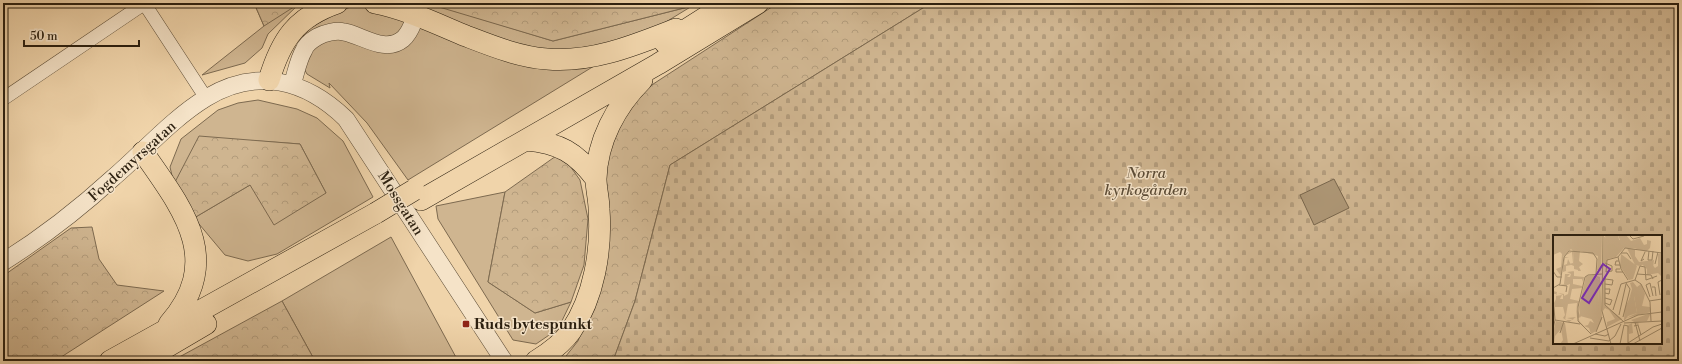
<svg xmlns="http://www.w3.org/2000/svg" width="1682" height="364" viewBox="0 0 1682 364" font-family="'Libre Bodoni',serif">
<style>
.green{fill:#cfb590;stroke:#7d6a50}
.forest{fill:url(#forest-crowns);stroke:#7d6a50}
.cemetery{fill:url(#cemetery-stones);stroke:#7d6a50;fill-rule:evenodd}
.water{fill:#ad9675;stroke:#79664c}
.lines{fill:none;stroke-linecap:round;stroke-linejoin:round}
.minor-casing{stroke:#5c4c36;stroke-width:14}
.tertiary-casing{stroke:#5c4c36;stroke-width:18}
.primary-casing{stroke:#2b1f0f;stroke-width:22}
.minor{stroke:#f5e3c8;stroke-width:13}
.tertiary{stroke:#f5e3c8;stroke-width:17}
.primary{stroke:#f0d4aa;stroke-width:21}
.primary-bridge-casing{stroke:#2b1f0f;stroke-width:22;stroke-linecap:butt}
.primary-bridge{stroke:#f0d4aa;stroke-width:21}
.poi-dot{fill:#8f2418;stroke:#f5e3c8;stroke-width:1.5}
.labels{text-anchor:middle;stroke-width:3;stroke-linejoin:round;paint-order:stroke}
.street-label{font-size:15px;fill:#2b1f0f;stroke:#f5e3c8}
.park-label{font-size:15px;font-style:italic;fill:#5c4c36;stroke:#f5e3c8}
.poi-label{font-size:15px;font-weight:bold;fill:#2b1f0f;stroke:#f5e3c8;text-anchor:start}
.inset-road{fill:none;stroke:#a18c6c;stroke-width:1}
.view{fill:#7b2cbf;fill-opacity:0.15;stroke:#7b2cbf;stroke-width:2}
.inset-edge{fill:none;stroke:#2b1f0f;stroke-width:2}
</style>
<defs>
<pattern id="forest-crowns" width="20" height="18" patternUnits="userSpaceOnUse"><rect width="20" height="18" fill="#cfb590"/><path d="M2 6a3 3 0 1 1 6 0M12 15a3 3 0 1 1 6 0" fill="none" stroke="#b29b7b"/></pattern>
<pattern id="cemetery-stones" width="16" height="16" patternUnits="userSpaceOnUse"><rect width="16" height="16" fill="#cfb590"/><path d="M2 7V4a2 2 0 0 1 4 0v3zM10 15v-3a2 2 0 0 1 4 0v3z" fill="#b29b7b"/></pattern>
</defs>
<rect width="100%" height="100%" fill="#f0d4aa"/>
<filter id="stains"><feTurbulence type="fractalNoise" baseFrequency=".005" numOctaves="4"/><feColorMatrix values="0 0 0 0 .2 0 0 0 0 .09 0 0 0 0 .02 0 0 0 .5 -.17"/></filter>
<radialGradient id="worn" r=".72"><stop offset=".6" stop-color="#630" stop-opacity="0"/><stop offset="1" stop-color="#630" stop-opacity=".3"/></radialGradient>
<path class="green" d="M 254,3 L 300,3 L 268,34 L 262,48 L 245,63 L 202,75 L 264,26 Z
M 359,3 L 429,3 L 553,41 L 692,6 L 408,180 L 367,123 L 329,83 L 330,88 L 307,74 L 299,60 L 299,45 L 306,30 L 337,13 Z
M 258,100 L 297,109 L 317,118 L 343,141 L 373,197 L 277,254 L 248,261 L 225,255 L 194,218 L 250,185 L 326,193 L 300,144 L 258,141 L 174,184 L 170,167 L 181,139 L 218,110 L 238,103 Z
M 505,192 L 488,282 L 535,313 L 571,302 L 558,329 L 536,344 L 513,340 L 438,219 L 436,206 Z
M 391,237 L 458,361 L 315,361 L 282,301 Z"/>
<path class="forest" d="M 254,3 L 300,3 L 264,26 Z
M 697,3 L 692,6 L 553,41 L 429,4 Z
M 778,3 L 931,3 L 670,165 L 635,301 L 613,361 L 562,361 L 578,341 L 605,270 L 607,114 Z
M 199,136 L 300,144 L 326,193 L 274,225 L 250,185 L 194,218 L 174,184 Z
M 556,156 L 570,166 L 580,180 L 588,219 L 584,265 L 571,302 L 535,313 L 488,282 L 505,192 Z
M 92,227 L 99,259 L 117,285 L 164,291 L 55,361 L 3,361 L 3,276 L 71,228 Z
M 282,301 L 315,361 L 172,361 Z"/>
<path class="cemetery" d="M 931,3 L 1679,3 L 1679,361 L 613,361 L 635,301 L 670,165 ZM 1554,236 L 1661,236 L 1661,343 L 1554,343 Z"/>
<path class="water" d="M 1334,179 L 1349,208 L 1314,225 L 1300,195 Z"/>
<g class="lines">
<defs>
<path id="minor" d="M 144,3 L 206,98
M 3,99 L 145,3"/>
<path id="tertiary" d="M 292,85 C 296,73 298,60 304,50 C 306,44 312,40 317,37 C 324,33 336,30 344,32 C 362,35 385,54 403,39 C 412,31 416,15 419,3
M 3,262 C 43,237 79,209 114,177 C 143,152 173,118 206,98 C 257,67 306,80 346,119 L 504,361"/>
<path id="primary" d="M 375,3 C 406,9 437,24 466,36 C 492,46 519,57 547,59 C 592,63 635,45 676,29
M 665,43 L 728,3
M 269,80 C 281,40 296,17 337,3
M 526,140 C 559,143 576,152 596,179
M 143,152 C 182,208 225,260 169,324
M 421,200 L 658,64 L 758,3
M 110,361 L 376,213
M 143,361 L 206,324
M 536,361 C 549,353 562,344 571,331 C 594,297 602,250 599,209 C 599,199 596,189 596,179 C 597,141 616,106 642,80"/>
</defs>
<use href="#minor" class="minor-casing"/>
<use href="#tertiary" class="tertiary-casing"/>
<use href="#primary" class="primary-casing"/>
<use href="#minor" class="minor"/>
<use href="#tertiary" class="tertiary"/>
<use href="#primary" class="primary"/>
<defs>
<path id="primary-bridge" d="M 376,213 L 414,190"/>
</defs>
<use href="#primary-bridge" class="primary-bridge-casing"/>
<use href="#primary-bridge" class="primary-bridge"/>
</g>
<rect class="poi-dot" x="462" y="320" width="8" height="8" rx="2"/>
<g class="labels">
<g class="street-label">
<text transform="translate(132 161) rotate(-42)" y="5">Fogdemyrsgatan</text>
<text transform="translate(401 203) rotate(58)" y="5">Mossgatan</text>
</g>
<g class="park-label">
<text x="1146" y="178">Norra<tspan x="1146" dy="17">kyrkogården</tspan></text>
</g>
<g class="poi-label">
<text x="474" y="329">Ruds bytespunkt</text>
</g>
</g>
<g transform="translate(1553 235)">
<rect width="109" height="109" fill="#f0d4aa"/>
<path d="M 74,13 L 82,14 L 82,21 L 86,27 L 101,25 L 100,33 L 94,27 L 87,31 L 82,30 ZM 20,16 L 21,30 L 25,30 L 25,35 L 21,34 L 21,41 L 31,42 L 30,47 L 29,44 L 20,44 L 20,49 L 29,51 L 29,53 L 19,54 L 17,64 L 26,66 L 23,82 L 16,87 L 10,83 L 12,80 L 10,72 L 2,72 L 1,68 L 3,64 L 3,59 L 1,59 L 1,63 L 0,56 L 4,57 L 3,61 L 9,60 L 7,64 L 10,64 L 10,60 L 5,58 L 11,59 L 11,61 L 15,59 L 17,49 L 12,51 L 8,50 L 12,50 L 8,49 L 11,49 L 12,39 L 17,39 L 14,42 L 17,42 L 18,39 L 14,37 L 21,36 L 21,31 L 16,29 L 20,28 L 19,17 L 13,20 L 12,22 L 16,23 L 12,23 L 11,30 L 11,21 L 14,18 ZM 24,68 L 23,82 L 14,83 L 21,85 L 12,85 L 15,69 ZM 78,61 L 81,61 L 84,78 L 75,81 L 72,85 L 71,85 L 72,72 Z" fill="#cfb590" fill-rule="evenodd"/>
<path d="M 0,0 L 49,0 L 48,36 L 44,35 L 45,21 L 27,16 L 26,26 L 30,29 L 26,32 L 28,36 L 25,36 L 25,30 L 21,30 L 20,16 L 18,14 L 10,22 L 11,30 L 14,29 L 15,24 L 18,30 L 13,31 L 13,36 L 10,37 L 10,25 L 8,41 L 3,34 L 8,32 L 9,19 L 7,17 L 0,20 L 0,31 ZM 65,0 L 73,0 L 78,6 L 87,3 L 91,10 L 94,9 L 94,0 L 94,5 L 98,6 L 97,13 L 93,17 L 81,13 L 71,13 L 63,22 L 55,24 L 50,33 L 51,2 L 67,5 ZM 109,18 L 109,42 L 105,38 L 94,40 L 94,34 L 88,28 L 96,26 L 102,33 L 105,31 L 105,19 ZM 68,19 L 84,31 L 80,44 L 76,45 L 67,31 ZM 41,40 L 47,42 L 49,84 L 43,96 L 38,99 L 36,93 L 31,91 L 27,89 L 24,82 L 24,74 L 28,82 L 25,83 L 27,87 L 31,91 L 35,90 L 37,86 L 41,88 L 38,83 L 45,68 L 46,45 ZM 52,42 L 52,70 L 69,84 L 54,92 L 54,87 L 62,84 L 56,75 L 52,73 L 50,76 L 50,44 ZM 80,47 L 84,52 L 88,49 L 92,59 L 89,71 L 97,72 L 98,77 L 73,83 L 84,78 L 81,61 L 78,61 L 75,68 L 79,54 L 77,48 ZM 98,78 L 94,86 L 85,87 L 86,90 L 79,88 L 80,98 L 76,99 L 75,90 L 81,87 L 78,85 ZM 3,86 L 12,88 L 15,109 L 7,109 L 10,105 L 8,94 L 2,101 L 1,108 L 0,96 Z" fill="#cfb590"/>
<path d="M 51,0 L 65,0 L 67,9 L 59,11 Z" fill="#cfb590"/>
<path d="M 41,40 L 46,45 L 45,79 L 42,85 L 27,81 L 26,72 L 33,41 Z" fill="#cfb590"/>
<path class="inset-road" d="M 50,0 L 49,76 L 58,109M 76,0 L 80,4 L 91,1M 96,16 L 95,25 L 99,25 L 100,16M 68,18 L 74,18 L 78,24M 65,22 L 68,34 L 75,45M 91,24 L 88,26 L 92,17M 66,26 L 63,26 L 62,30 L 67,30M 52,28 L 59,31 L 59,36 L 53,37M 102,29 L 105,17M 67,34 L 63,34 L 63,37 L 70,37M 0,36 L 4,42 L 9,42M 53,37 L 54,25 L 65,22 L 72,13 L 109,18M 84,39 L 98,40 L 100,44M 52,41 L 52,70 L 71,87M 82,45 L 87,31 L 92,32 L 93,45 L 104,41M 52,49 L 59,50 L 60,45 L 52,44M 6,50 L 14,51 L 13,57M 99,52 L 102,52 L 103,61M 0,53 L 7,49 L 11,22 L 16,16 L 40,18 L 44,24 L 43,39M 52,58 L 56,59 L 57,54 L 52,54M 107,60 L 105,47 L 109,45M 0,62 L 2,85 L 0,94M 97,62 L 93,50 L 97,48 L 100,61M 52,63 L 59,65 L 57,70 L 52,68M 96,66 L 109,64M 60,75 L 68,49 L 82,45 L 88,49 L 97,67 L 98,86M 66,80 L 73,49M 70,82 L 77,54 L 73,48M 2,85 L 27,89M 82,87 L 87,106M 71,88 L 109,86M 81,91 L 85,90 L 88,100M 43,97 L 49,82M 7,98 L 11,86M 38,99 L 25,86 L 25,72 L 32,42 L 35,40 L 49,39M 42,99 L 52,101 L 56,99M 62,101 L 68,89M 37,103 L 56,106 L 62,101M 75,108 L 100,92 L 109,89M 20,109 L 85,80 L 109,77M 67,109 L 71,90 L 75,91 L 75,109M 80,109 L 109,93"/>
<path class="view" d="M 50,29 L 57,34 L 36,68 L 29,63 Z"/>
<rect width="109" height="109" class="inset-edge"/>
</g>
<rect width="1682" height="364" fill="none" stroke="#f0d4aa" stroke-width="16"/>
<rect x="4" y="4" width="1674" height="356" fill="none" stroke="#2b1f0f" stroke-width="2"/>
<rect x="8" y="8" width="1666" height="348" fill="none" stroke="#2b1f0f"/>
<path d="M24 40v6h115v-6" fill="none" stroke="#2b1f0f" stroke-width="2"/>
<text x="30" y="40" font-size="12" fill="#2b1f0f" stroke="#f5e3c8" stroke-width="3" paint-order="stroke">50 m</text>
<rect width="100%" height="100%" filter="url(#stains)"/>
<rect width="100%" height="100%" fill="url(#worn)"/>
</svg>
